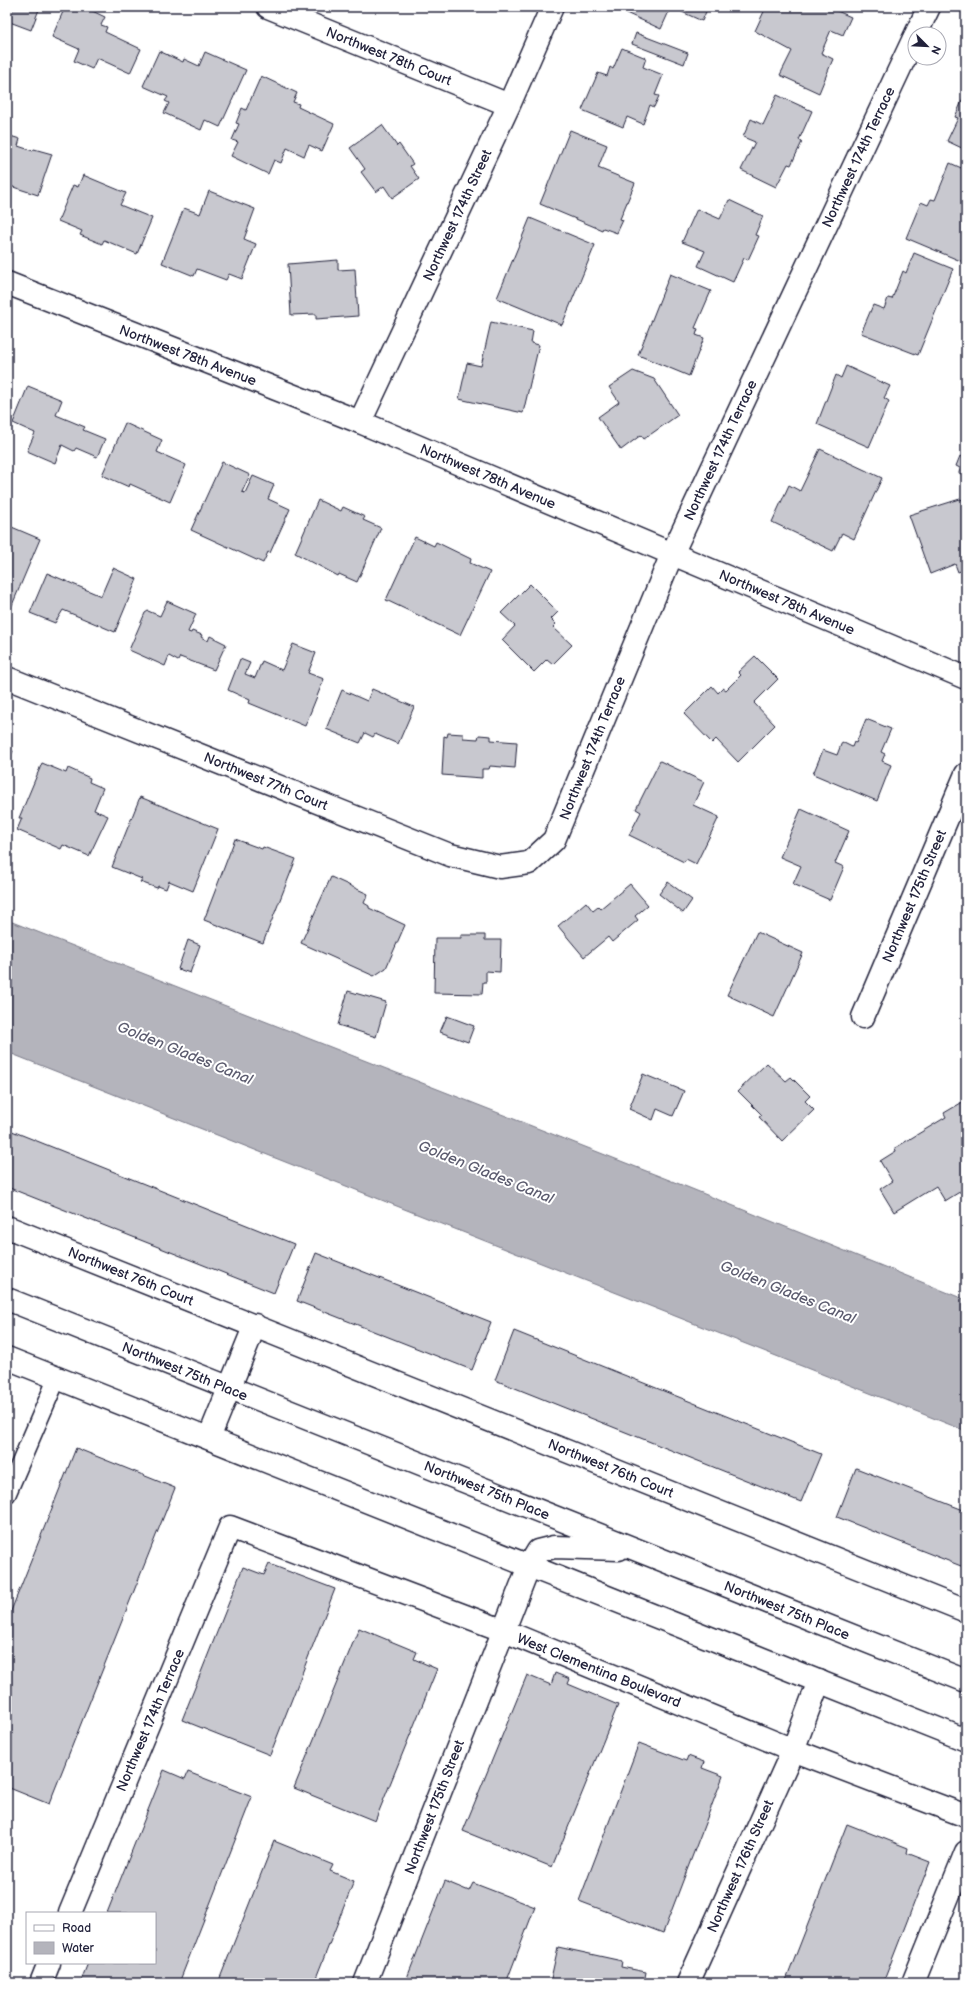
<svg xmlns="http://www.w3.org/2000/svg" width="973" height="1990" viewBox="0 0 973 1990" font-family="'Balsamiq Sans',sans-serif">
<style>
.water{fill:#b4b4bc;stroke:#7a7a88}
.building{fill:#c8c8cf;stroke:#22223b}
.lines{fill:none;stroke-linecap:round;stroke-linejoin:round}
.service-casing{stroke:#22223b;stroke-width:20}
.minor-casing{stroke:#22223b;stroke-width:25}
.tertiary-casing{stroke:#22223b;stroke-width:25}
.service{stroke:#fff;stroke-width:17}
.minor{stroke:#fff;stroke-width:22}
.tertiary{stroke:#fff;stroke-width:22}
.labels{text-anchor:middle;stroke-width:4;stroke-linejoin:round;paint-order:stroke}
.street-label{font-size:14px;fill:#22223b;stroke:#fff}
.water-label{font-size:15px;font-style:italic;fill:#5c5c6f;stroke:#fff}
</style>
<rect width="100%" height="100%" fill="#fff"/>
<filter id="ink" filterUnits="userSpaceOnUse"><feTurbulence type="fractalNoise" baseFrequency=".025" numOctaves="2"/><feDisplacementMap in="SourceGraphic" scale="8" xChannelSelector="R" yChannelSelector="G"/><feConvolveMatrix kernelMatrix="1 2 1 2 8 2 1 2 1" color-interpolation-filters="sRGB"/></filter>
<g filter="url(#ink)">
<path class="water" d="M 7,920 L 687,1187 L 966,1300 L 966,1431 L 7,1052 Z"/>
<path class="building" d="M 7,7 L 40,7 L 31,30 L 7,21 Z
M 65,7 L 84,7 L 105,17 L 101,25 L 107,27 L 105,32 L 141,49 L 130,73 L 97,58 L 92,69 L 74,61 L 79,49 L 52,37 Z
M 628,7 L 671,7 L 661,29 L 626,13 Z
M 671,7 L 708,7 L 702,21 Z
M 766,7 L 828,7 L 851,17 L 843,35 L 831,30 L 821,53 L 833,59 L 819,93 L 780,75 L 792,51 L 755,31 Z
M 636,33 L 688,53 L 684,64 L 632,44 Z
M 622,48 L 646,58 L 643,67 L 663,75 L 655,95 L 659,96 L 654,107 L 650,105 L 643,124 L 627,117 L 623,127 L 582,110 L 598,73 L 607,76 L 610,67 L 613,69 Z
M 159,51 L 183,62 L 184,59 L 199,66 L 205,52 L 246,70 L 220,127 L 205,120 L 201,130 L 164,113 L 169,103 L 165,101 L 168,97 L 143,86 Z
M 261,76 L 297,93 L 293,102 L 299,104 L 298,107 L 334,124 L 322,151 L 309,145 L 304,156 L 287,148 L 281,163 L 274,160 L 268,174 L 231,156 L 238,142 L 232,140 L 239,124 L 236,123 L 242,108 L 246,110 Z
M 965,94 L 966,94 L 966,150 L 947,141 L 958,118 L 955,117 Z
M 777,95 L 812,111 L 799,140 L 802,142 L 791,165 L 788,164 L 776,187 L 741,170 L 755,142 L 743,137 L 751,119 L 763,125 Z
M 382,125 L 397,146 L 399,144 L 413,164 L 410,166 L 419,179 L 392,198 L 384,186 L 376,192 L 361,172 L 365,169 L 350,148 Z
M 570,130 L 607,145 L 598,168 L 635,183 L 620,219 L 623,220 L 617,233 L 603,228 L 602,230 L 540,204 Z
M 7,135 L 20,139 L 18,146 L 33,151 L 34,149 L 52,154 L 38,195 L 7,185 Z
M 950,163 L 966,170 L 966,255 L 963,262 L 906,238 L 921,202 L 928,205 L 931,199 L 935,200 Z
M 83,175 L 126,193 L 120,205 L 152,218 L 137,254 L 104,240 L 102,244 L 80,235 L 82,231 L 58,221 L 73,185 L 78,187 Z
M 209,191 L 255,209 L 244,239 L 256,244 L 242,279 L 229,274 L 226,280 L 197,269 L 194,276 L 162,263 L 184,208 L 200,214 Z
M 729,200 L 763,216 L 755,235 L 759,236 L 748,260 L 744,258 L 733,282 L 698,266 L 705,251 L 682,242 L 697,209 L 720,219 Z
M 530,218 L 595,245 L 562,325 L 497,298 Z
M 914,253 L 953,269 L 918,355 L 861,333 L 873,305 L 884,309 L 888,298 L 892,299 L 903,271 L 906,273 Z
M 338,260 L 338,270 L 355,269 L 358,316 L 316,319 L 316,314 L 291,315 L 288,264 Z
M 670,274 L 711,291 L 695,328 L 698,329 L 696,335 L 704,338 L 689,376 L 638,355 Z
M 491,322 L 533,331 L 531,343 L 539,345 L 523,413 L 459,399 L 467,363 L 481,366 Z
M 846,366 L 890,386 L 884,398 L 889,401 L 869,447 L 817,424 L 836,375 L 841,378 Z
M 633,371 L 654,379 L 678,415 L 644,439 L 641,435 L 621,450 L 598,417 L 619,402 L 609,387 Z
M 28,386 L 62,400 L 56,415 L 85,427 L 83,430 L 105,439 L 97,457 L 76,448 L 74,451 L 62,445 L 55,463 L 27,451 L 35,433 L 13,423 Z
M 125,423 L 162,440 L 157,452 L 186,465 L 170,502 L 130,484 L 129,487 L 102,475 Z
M 820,449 L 882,478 L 854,539 L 842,533 L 833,551 L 772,522 L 789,485 L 800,491 Z
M 966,453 L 966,476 L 959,473 L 960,468 L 956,466 L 960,456 L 964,458 Z
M 222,462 L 250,475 L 242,492 L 245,493 L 253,476 L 274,485 L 268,499 L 290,509 L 270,553 L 268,552 L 263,563 L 191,530 Z
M 960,499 L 966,501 L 966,569 L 958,572 L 955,564 L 930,574 L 909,515 Z
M 318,500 L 341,511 L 343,507 L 365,517 L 363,520 L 381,528 L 357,582 L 339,574 L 338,576 L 295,553 Z
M 7,525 L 40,539 L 10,610 L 7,609 Z
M 415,537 L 434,546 L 436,542 L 471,559 L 470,563 L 490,572 L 460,635 L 386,600 Z
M 113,568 L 137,579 L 115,632 L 63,610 L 55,623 L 30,613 L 47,573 L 101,596 Z
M 530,584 L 558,612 L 551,619 L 556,624 L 553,627 L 572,645 L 553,664 L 547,659 L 534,672 L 502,640 L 515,626 L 501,613 Z
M 167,601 L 196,614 L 188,632 L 191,633 L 192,631 L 202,635 L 201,637 L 208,641 L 210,636 L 226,644 L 214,670 L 180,657 L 178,661 L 169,656 L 165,666 L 129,650 L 145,613 L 148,611 L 160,616 Z
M 293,644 L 316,653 L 308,673 L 324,679 L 305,726 L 249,703 L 250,700 L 228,690 L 240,659 L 250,663 L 245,674 L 255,678 L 262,661 L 282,670 Z
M 755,656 L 778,679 L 754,703 L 775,725 L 738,762 L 716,739 L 712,743 L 684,714 L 712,686 L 718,693 L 723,688 L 726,690 L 741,675 L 738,672 Z
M 372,689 L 414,707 L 398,744 L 375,734 L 373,737 L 365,733 L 360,743 L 326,729 L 342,690 L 367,701 Z
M 866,719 L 891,729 L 881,752 L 885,754 L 882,761 L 891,765 L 877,801 L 813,774 L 823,750 L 837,755 L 842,742 L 852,747 L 854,742 L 856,743 Z
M 448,733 L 463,734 L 463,738 L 478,739 L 479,735 L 491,736 L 491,740 L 517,742 L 515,768 L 490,766 L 489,769 L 482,769 L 482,778 L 442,775 L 444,736 L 447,737 Z
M 7,748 L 13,751 L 7,764 Z
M 660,761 L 704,782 L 693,805 L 719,817 L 696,864 L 686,859 L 684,862 L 629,835 L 641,812 L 636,809 Z
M 42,763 L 66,773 L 68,768 L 90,778 L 89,782 L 103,788 L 94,810 L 108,816 L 89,856 L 63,845 L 61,849 L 17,830 L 22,818 L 19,818 Z
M 140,797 L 218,829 L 193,891 L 169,881 L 166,889 L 158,886 L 157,888 L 140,882 L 142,879 L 112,867 Z
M 801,809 L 849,831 L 835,863 L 844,867 L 830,900 L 793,884 L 801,866 L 780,857 Z
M 235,839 L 262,849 L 263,847 L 296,859 L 263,943 L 204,920 Z
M 331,877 L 368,894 L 364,903 L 369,906 L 369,908 L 405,925 L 386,968 L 374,976 L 301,943 Z
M 668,882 L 692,900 L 683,913 L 659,894 Z
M 630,884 L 648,905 L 635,916 L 638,920 L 612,942 L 608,937 L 584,957 L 558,926 L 586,902 L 593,911 L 598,907 L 600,909 Z
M 757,932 L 803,953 L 774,1017 L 727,995 Z
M 461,935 L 485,935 L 485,940 L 501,940 L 500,972 L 486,971 L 486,982 L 483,982 L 482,994 L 434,993 L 435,938 L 461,938 Z
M 188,940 L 200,945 L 190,973 L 178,969 Z
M 348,991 L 386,1002 L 376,1037 L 338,1025 Z
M 447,1016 L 474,1026 L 468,1042 L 440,1032 Z
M 767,1063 L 786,1081 L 791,1077 L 810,1096 L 805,1101 L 814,1110 L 782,1141 L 759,1117 L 762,1115 L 738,1091 Z
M 643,1074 L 684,1091 L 673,1116 L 657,1109 L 653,1120 L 629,1109 Z
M 966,1100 L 966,1188 L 945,1201 L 936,1186 L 894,1212 L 880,1189 L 892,1181 L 880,1161 L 896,1151 L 895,1148 L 946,1117 L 944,1113 Z
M 7,1129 L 294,1244 L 274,1293 L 7,1187 Z
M 316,1253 L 491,1322 L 472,1370 L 297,1301 Z
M 514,1331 L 821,1454 L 801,1502 L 495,1380 Z
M 76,1448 L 175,1488 L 49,1804 L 7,1787 L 7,1621 Z
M 856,1468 L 966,1511 L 966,1568 L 837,1517 Z
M 269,1564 L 335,1589 L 270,1755 L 182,1720 L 243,1567 L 264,1575 Z
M 359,1628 L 417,1652 L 414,1659 L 437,1669 L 375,1821 L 294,1788 Z
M 555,1673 L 570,1679 L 568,1684 L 618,1705 L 552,1867 L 463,1831 L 527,1675 L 551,1685 Z
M 639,1743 L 686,1761 L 688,1756 L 704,1762 L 702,1768 L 723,1776 L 663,1933 L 579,1901 Z
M 164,1770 L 185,1779 L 188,1772 L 252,1797 L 179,1983 L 80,1983 L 88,1963 L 155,1963 L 155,1913 L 107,1913 Z
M 847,1824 L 908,1848 L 907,1853 L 930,1862 L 883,1983 L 785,1983 Z
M 274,1841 L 333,1865 L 330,1871 L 354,1881 L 314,1983 L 218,1983 Z
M 445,1881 L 469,1891 L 473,1883 L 535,1907 L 506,1983 L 405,1983 Z
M 558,1947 L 622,1961 L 621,1967 L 646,1972 L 644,1983 L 550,1983 Z"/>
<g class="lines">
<defs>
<path id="service" d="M 7,1494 L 57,1378"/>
<path id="minor" d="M 268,7 L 509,105
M 916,34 L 929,7
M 360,422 L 509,105 L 552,7
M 7,678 L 450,855 L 500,867 L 529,863 L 554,840 L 672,554 L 915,36
M 863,1017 L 966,774
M 7,1227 L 966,1611
M 209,1438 L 255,1325
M 70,1913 L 230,1527 L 502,1630 L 793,1750 L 966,1816
M 41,1983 L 49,1963
M 365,1983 L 529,1566
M 688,1983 L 793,1750 L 819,1681
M 913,1983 L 966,1852"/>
<path id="tertiary" d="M 7,283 L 360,422 L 966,678
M 7,1299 L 966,1681
M 7,1358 L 966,1740
M 529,1566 L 538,1551 L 554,1547 L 619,1549"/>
</defs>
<use href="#service" class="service-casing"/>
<use href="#minor" class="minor-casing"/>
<use href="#tertiary" class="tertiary-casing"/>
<use href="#service" class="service"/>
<use href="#minor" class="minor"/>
<use href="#tertiary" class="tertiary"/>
</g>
</g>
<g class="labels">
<g class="street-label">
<text transform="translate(389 56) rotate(22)" y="5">Northwest 78th Court</text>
<text transform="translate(858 157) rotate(-65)" y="5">Northwest 174th Terrace</text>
<text transform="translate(457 215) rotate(-65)" y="5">Northwest 174th Street</text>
<text transform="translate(188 355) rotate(21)" y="5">Northwest 78th Avenue</text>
<text transform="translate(720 450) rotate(-65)" y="5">Northwest 174th Terrace</text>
<text transform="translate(488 476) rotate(23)" y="5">Northwest 78th Avenue</text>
<text transform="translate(787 602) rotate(23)" y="5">Northwest 78th Avenue</text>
<text transform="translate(592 748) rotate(-68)" y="5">Northwest 174th Terrace</text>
<text transform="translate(266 781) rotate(22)" y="5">Northwest 77th Court</text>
<text transform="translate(914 896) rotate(-67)" y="5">Northwest 175th Street</text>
<text transform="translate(131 1276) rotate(22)" y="5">Northwest 76th Court</text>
<text transform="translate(185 1371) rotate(22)" y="5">Northwest 75th Place</text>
<text transform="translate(611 1468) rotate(22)" y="5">Northwest 76th Court</text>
<text transform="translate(487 1490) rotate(22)" y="5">Northwest 75th Place</text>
<text transform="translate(787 1610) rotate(22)" y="5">Northwest 75th Place</text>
<text transform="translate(599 1670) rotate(22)" y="5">West Clementina Boulevard</text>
<text transform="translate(150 1720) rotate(-67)" y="5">Northwest 174th Terrace</text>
<text transform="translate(434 1807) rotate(-69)" y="5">Northwest 175th Street</text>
<text transform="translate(740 1866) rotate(-66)" y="5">Northwest 176th Street</text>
</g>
<g class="water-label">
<text transform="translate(185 1053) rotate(22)" y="5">Golden Glades Canal</text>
<text transform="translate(486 1172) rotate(22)" y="5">Golden Glades Canal</text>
<text transform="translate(788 1292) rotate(22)" y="5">Golden Glades Canal</text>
</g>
</g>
<rect width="973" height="1990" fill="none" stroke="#fff" stroke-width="24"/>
<rect x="12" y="12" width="949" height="1966" fill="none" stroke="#22223b" stroke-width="1.5" filter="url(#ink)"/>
<rect x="26" y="1912" width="130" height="52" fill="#ffffff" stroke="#a7a7b1"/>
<rect x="34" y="1925" width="20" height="6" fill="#ffffff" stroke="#a7a7b1"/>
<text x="62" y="1932" font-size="12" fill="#22223b">Road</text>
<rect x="34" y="1942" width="20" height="12" fill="#b4b4bc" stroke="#a7a7b1"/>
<text x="62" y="1952" font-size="12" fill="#22223b">Water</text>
<g transform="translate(927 46) rotate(114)"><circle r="19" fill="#ffffff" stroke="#a7a7b1"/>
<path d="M0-3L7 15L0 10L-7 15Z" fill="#22223b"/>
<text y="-6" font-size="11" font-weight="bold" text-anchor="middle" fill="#22223b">N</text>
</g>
</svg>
